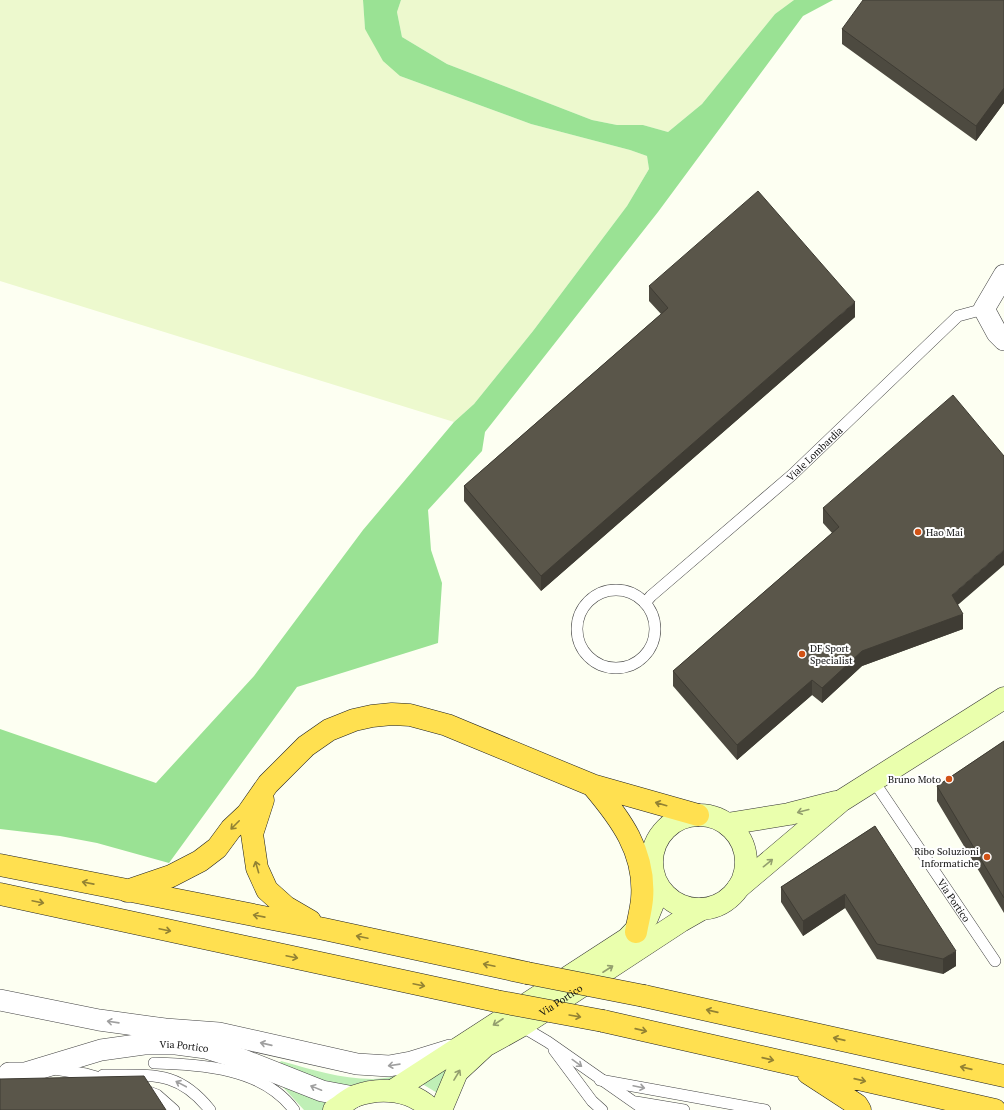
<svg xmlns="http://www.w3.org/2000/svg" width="1004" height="1110" viewBox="0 0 1004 1110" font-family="'PT Serif',serif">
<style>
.farmland{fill:#edf9ce}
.green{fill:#bfefb6}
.forest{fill:#9ae294}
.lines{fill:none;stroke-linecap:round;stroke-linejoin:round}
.lane-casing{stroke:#434343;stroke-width:12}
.street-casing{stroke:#434343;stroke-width:22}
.secondary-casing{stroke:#323232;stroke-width:23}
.highway-casing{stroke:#212121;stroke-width:23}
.lane{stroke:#fff;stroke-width:11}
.street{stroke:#fff;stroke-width:21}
.secondary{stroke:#eaffad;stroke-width:22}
.highway{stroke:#ffe050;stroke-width:22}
.highway-bridge-casing{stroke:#212121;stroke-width:23;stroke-linecap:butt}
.highway-bridge{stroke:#ffe050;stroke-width:22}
.wall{fill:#4d4a40}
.shaded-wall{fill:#3f3c34}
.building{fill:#5a564a;stroke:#3f3c34}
.oneway{stroke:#938233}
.oneway2{stroke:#939f6e}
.oneway3{stroke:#9f9f9f}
.poi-dot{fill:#d15216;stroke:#fff;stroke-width:1.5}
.labels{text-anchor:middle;stroke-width:4;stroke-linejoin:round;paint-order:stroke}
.street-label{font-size:10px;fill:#101010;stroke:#fff}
.poi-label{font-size:10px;fill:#101010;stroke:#fff;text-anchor:start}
</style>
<rect width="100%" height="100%" fill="#fdfff2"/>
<path class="farmland" d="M 0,0 L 363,0 L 365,29 L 400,76 L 531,124 L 630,150 L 647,156 L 649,169 L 627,206 L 533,331 L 474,404 L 454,422 L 0,281 Z
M 401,0 L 794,0 L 775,14 L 702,104 L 668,132 L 643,125 L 617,125 L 592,120 L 447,64 L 402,37 L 397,12 Z"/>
<path class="green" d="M 281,1061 C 310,1069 341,1079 372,1079 C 386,1079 400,1075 414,1071 L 398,1079 L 371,1080 L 352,1085 L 337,1086 L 279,1064 Z
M 450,1066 L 439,1094 L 424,1085 L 422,1083 Z
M 282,1086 L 331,1101 L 325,1110 L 304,1110 Z"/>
<path class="forest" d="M 363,0 L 401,0 L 397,12 L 402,37 L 447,64 L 592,120 L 617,125 L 643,125 L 668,132 L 702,104 L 775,14 L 794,0 L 833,0 L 803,16 L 658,212 L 485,432 L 482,451 L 428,510 L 431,550 L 442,583 L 438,643 L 297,687 L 169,863 L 97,843 L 60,836 L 0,829 L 0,729 L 156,783 L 254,676 L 363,530 L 454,422 L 474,404 L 533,331 L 627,206 L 649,169 L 647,156 L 630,150 L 531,124 L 400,76 L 383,61 L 365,29 Z"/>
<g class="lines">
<defs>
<g id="lane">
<circle cx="616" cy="629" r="39"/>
<path id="s1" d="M 645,603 L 651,596 L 792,475 L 958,316 L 984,309"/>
<path id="s2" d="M 873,780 L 995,961"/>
<path d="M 521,1026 L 548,1042 L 645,1110"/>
<path d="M 554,1050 L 592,1101 L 602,1110"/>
<path d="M 154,1063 C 202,1065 262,1067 294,1110"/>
<path d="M 54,1069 L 86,1074 L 111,1081"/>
<path d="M 103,1075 C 151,1076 177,1069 210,1110"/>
<path d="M 600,1080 L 765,1110"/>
<path d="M 141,1089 L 157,1095 L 174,1110"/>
<path d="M 636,1102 L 684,1110"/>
</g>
<g id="street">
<path d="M 1004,275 L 984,309 L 997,333 L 1004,340"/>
<path d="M 0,1000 L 99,1020 L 165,1029 L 219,1033 L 357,1064 L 389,1066 L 411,1062 L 450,1050"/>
<path id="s3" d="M 9,1073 L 25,1073 L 101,1050 L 144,1044 L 176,1044 L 206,1048 L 241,1059 L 322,1091 L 354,1097"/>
</g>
<g id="secondary">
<circle cx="699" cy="862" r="47"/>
<path d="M 727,824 L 789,814 L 836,802"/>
<path d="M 738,888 L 841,801 L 1004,698"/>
<path d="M 394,1090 L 627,939 L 647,918 L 659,889"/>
<path d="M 334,1110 C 341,1106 348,1099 355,1096 C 382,1086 412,1090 432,1110"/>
<path id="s4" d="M 441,1110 L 457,1072 L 485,1046 L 521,1026 L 681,921 L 702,909"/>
</g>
<path id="highway" d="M 592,785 C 620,818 646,852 642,899 C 641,910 638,921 636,932
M 263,800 L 252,834 L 257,868 L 267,890 L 286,907 L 310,921
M 0,865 L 324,929 L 527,973
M 127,891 L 171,876 L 200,861 L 217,848 L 231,829 L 247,814 L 268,784 L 306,746 L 329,730 L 354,720 L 372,716 L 392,714 L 410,715 L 447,725 L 592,785 L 698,815
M 0,894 L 496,1001
M 644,996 L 1004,1076
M 603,1021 L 995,1110
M 808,1073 L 857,1105 L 860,1110"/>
</defs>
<use href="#lane" class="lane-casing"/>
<use href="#street" class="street-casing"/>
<use href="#secondary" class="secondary-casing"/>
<use href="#highway" class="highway-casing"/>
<use href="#lane" class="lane"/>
<use href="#street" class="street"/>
<use href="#secondary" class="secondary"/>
<use href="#highway" class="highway"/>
<defs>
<path id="highway-bridge" d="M 527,973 L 644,996
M 496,1001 L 603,1021"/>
</defs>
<use href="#highway-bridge" class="highway-bridge-casing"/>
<use href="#highway-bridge" class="highway-bridge"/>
</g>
<path class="wall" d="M 1004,0 L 1004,103 L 976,141 L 842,44 L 842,29 Z
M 649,286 L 855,317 L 541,591 L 464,501 L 464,486 L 661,314 L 649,301 Z
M 823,508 L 958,605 L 963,629 L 862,666 L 822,703 L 812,695 L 737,760 L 673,686 L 673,671 L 832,533 L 823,523 Z
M 1004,741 L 1004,913 L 937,801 L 937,786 Z
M 875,826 L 956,966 L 943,974 L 877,959 L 845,908 L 803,936 L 781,902 L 781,887 Z"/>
<path class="shaded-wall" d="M 1004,88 L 1004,103 L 976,141 L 976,126 Z
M 855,302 L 855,317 L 541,591 L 541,576 Z
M 1004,550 L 1004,565 L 952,610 L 952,595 Z
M 963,614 L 963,629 L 862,666 L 822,703 L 822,688 L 862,651 Z
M 812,680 L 812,695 L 737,760 L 737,745 Z
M 845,894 L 845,908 L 803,936 L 803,921 Z
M 956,951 L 956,966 L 943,974 L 943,959 Z"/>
<path class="building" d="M 863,0 L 1004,0 L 1004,88 L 976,126 L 842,29 Z
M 758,191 L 855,302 L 541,576 L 464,486 L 668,308 L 649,286 Z
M 953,395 L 1004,456 L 1004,550 L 952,595 L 963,614 L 862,651 L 822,688 L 812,680 L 737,745 L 673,671 L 839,527 L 823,508 Z
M 1004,741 L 1004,898 L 937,786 Z
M 875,826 L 956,951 L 943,959 L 877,944 L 845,894 L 803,921 L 781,887 Z
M 144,1076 L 166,1110 L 0,1110 L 0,1079 Z"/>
<defs><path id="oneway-shaft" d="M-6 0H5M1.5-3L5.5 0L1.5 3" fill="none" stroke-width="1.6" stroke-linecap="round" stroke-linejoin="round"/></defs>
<g class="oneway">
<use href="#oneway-shaft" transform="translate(661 804) rotate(-164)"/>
<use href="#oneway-shaft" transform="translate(235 825) rotate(135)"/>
<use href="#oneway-shaft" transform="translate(257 867) rotate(-106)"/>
<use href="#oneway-shaft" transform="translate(88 883) rotate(-169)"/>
<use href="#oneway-shaft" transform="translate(38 902) rotate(12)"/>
<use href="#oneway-shaft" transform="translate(259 916) rotate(-169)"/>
<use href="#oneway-shaft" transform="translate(165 930) rotate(12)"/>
<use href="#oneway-shaft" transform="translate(362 937) rotate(-168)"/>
<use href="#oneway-shaft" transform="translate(292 957) rotate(12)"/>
<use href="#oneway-shaft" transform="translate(489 965) rotate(-168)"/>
<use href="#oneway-shaft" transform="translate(419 985) rotate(12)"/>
<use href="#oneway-shaft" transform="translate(712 1011) rotate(-167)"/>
<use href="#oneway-shaft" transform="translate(575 1016) rotate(10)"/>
<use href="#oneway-shaft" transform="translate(641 1030) rotate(13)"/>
<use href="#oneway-shaft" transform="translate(839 1039) rotate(-167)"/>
<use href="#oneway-shaft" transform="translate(768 1059) rotate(13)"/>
<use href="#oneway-shaft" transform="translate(966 1068) rotate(-167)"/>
<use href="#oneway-shaft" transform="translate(860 1080) rotate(13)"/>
</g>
<g class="oneway2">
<use href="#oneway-shaft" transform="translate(803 811) rotate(165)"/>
<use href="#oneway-shaft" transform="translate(768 863) rotate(-39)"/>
<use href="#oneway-shaft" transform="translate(608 969) rotate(-33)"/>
<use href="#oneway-shaft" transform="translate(498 1022) rotate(147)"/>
<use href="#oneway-shaft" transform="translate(457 1075) rotate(-59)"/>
</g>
<g class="oneway3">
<use href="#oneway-shaft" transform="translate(113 1022) rotate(-172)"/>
<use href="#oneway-shaft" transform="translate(266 1044) rotate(-167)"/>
<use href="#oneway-shaft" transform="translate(577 1063) rotate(36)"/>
<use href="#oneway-shaft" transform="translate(394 1065) rotate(172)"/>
<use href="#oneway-shaft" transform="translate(181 1084) rotate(-152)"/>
<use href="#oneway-shaft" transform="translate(639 1087) rotate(12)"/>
<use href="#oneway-shaft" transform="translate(316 1088) rotate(-158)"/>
</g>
<g class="poi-dot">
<circle cx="918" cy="532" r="4"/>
<circle cx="802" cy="654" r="4"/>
<circle cx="949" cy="779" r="4"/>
<circle cx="987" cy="857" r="4"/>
</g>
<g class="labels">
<g class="street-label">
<text dy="4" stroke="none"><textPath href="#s1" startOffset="226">Viale Lombardia</textPath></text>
<text dy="4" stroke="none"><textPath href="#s2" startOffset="145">Via Portico</textPath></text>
<text dy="4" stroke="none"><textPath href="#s4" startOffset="168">Via Portico</textPath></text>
<text dy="4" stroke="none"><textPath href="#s3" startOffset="179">Via Portico</textPath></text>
</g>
<g class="poi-label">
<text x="926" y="536">Hao Mai</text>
<text x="810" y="652">DF Sport<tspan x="810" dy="12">Specialist</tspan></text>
<text x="941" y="783" text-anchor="end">Bruno Moto</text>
<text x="979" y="855" text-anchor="end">Ribo Soluzioni<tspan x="979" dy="12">Informatiche</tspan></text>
</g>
</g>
</svg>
